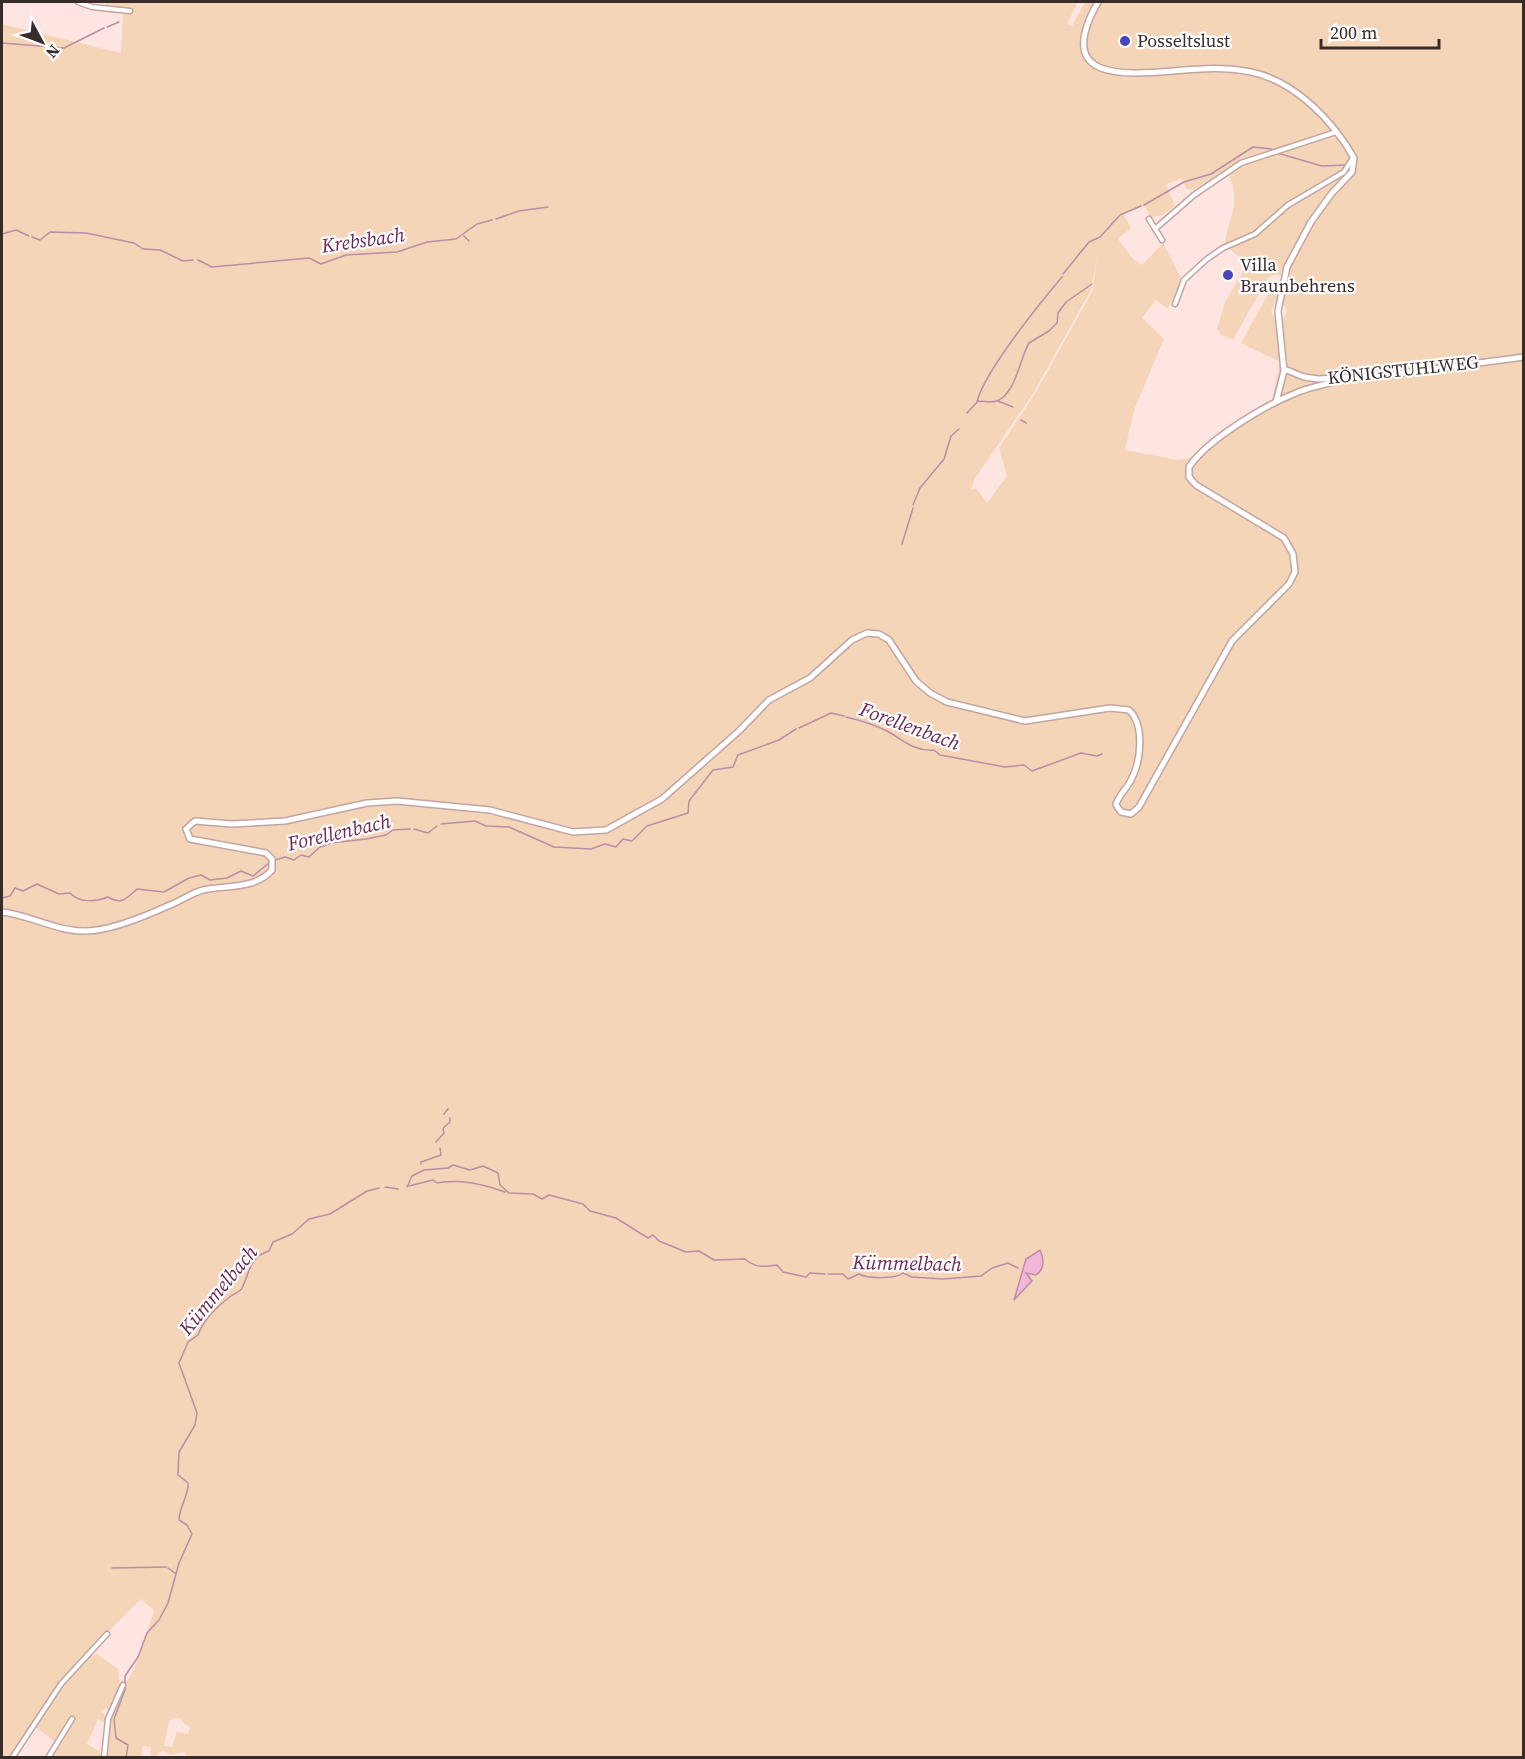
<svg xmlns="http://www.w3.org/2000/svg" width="1525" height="1759" viewBox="0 0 1525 1759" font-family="'Source Serif 4',serif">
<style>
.green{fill:#f4d5b7;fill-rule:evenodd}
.water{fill:#f3b6db;stroke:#bb8da6;stroke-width:1.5}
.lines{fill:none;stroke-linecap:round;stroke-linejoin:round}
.stream{stroke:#bb8da6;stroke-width:1.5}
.minor-casing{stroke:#c2a5a2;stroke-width:7}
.tertiary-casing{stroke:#c2a5a2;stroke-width:8}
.minor{stroke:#fff;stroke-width:4}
.tertiary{stroke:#fff;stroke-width:5}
.poi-dot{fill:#4844ba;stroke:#fff;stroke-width:2}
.labels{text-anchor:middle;stroke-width:4.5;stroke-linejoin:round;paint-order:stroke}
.poi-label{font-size:18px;fill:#382c2b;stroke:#fff;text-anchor:start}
.street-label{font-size:18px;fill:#382c2b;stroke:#fff}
.water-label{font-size:20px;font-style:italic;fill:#6c2756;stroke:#fff}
</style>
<rect width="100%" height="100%" fill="#fee5e2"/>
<path class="green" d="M 106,2 L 1078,2 L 1067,24 L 1072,26 L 1085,2 L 1523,2 L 1523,1757 L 189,1758 L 184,1752 L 170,1755 L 164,1751 L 158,1753 L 157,1757 L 150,1758 L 151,1747 L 143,1746 L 141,1757 L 106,1757 L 110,1718 L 119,1695 L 135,1667 L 154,1611 L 141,1599 L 76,1664 L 55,1689 L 9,1757 L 2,1757 L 2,24 L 121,53 L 123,12 L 105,7 ZM 1227,170 C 1242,205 1230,210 1225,244 L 1247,265 L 1225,302 L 1217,329 L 1222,335 L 1233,340 L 1267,279 L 1273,275 L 1290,274 L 1283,304 L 1287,311 L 1282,321 L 1278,322 L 1271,312 L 1279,293 L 1278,289 L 1272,287 L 1241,343 L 1280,362 L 1271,404 L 1189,458 L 1178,460 L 1125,450 L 1134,410 L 1164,339 L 1142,318 L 1156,300 L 1168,309 L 1182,280 L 1163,243 L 1142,265 L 1133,259 L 1118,239 L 1131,228 L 1123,214 L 1145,206 L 1150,218 L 1163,215 L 1175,205 L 1166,185 L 1181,178 L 1186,188 L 1193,190 ZM 1097,257 L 1093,290 L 1036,392 L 999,448 L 1007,476 L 987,503 L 976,488 L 971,490 L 974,480 L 1034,392 L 1091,290 ZM 174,1718 L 182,1719 L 184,1724 L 190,1727 L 188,1734 L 177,1732 L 172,1747 L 164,1746 L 169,1721 Z
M 97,1654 L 118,1669 L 120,1686 L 109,1711 L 105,1708 L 101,1712 L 106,1716 L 105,1723 L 98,1719 L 87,1744 L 102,1753 L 102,1757 L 50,1757 L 75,1717 L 71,1715 L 55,1742 L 34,1726 C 47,1707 74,1659 97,1654 Z"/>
<path class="water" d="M 1040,1250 C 1044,1258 1045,1270 1036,1275 L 1026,1273 L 1032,1281 L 1014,1300 L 1026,1259 Z"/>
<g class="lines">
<path class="stream" d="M 107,27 L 119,22
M 2,43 L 64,48 L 104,28
M 1277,153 L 1322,166 L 1345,165
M 1144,205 L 1184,182 L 1211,174 L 1253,147 L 1272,149
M 496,219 L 519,211 L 548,207
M 2,234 L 16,230 L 29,236
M 464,236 L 469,241
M 32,237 L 40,240 L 50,232 L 86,233 L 134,243 L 143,249 L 160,250 L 183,261 L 193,260
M 198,260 L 212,267 L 309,258 L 321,264 L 346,255 L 397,252 L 427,242 L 456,239 L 477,224 L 492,220
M 1063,274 L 1089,242 L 1100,237 L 1120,215 L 1141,206
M 998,401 L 1013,407
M 977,402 C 984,372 1040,303 1062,277
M 967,413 L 978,401 C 984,401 991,403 997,401 C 1016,393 1020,358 1029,343 L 1049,331 L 1057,323 L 1058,313 L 1066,302 L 1092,284
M 1021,420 L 1026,423
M 913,505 L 920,488 L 944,459 L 951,436 L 959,429
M 902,544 L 913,508
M 846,717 C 859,720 875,725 887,731 C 902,739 914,752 934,750 L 940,755 L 1005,767 L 1024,765 L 1032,771 L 1081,753 L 1097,756 L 1102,754
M 799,728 L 831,713 L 844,716
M 441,824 L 475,821 L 486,826 L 509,827 L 554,847 L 591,849 L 605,844 L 616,847 L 623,839 L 632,841 L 647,826 L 688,813 L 689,801 L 713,770 L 733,767 L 738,755 L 779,740 L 796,729
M 414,829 L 428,833 L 437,826
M 275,860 L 285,857 L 294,860 L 301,855 L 309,857 L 320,847 L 331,843 L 366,839 L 386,835 L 393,830 L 410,829
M 2,898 L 10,896 L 15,888 L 23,891 L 37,884 L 59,894 L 70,893 C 79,903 96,902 108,897 C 122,905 126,899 137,889 L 164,892 L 189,878 L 201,875 L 210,880 L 227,878 L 241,871 L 253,876 L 270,862
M 444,1114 L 448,1109
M 436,1142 L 444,1133 L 443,1128 L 450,1122 L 450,1118
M 421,1164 L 421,1162 L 441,1155 L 440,1148
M 409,1186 L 433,1180 L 437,1183 C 462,1179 482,1184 505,1192
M 385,1187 L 398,1189
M 407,1187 L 412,1176 L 424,1170 L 448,1168 L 453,1165 L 470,1170 L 483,1166 L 498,1173 L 500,1185 L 509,1193 L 533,1194 L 542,1199 L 549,1195 L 583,1204 L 590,1211 L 616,1218 L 648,1238 L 653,1235 L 659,1241 L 686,1252 L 699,1251 L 714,1260 L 745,1259 C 755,1268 764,1267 777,1265 L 783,1272 L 806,1277 L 810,1273 L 825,1274
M 828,1274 L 843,1274 L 848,1279 L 859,1274 C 868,1279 895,1279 903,1273 L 912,1277 L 943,1279 L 981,1276 L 992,1268 L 1008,1263 L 1018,1268
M 112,1568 L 166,1567
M 168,1568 L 176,1574
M 126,1758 L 128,1745 L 116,1738 L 114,1719 L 125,1690 L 125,1676 L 138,1657 L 147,1633 L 159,1620 L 168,1603 L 179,1563 L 192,1534 L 187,1525 L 179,1520 C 179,1507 189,1495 188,1483 L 178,1475 L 179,1452 L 195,1425 L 197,1413 L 179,1363 L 188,1342 L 198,1335 C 204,1319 216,1307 231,1296 C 235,1293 240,1292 242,1288 C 250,1272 249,1257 269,1251 L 273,1242 L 292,1234 L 309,1219 L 330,1214 L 367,1191 L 379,1188"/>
<defs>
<path id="minor" d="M 78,2 L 92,7 L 130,11
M 1149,219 L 1162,240
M 1155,229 L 1194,195 L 1241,163 L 1336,132
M 1175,304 L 1184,280 L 1207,259 L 1223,248 L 1255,234 L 1288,205 L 1344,172 L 1353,158
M 12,1758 L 61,1684 L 107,1634
M 48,1758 L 72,1719
M 104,1758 L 108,1719 L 123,1685"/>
<path id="tertiary" d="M 1098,2 C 1046,94 1148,71 1201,69 C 1218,68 1235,69 1251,72 C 1295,81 1333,121 1354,158 L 1352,172 L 1332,193 L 1311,222 L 1287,267 L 1278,311 L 1284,371 L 1276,402
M 1284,369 L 1304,377 L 1318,379 L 1387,375 L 1524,357
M 2,912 C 30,915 58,932 86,931 C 110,931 148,915 170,905 C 181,901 191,893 203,890 C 226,885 254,890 272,870 L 272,859 L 266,853 L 190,839 L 186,829 L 195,821 L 232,824 L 285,821 L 367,803 L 397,801 L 490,810 L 573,832 L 606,830 L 662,799 L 739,731 L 769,700 L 810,678 L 852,640 L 867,633 L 879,634 L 889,640 L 916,681 L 930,693 L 947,702 L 1025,721 L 1110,708 L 1129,710 C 1145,725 1141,762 1131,780 C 1127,789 1118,795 1116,805 L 1121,812 L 1131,814 L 1139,807 L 1232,641 L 1289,584 L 1295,572 L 1293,554 L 1284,538 L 1196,485 L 1189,477 L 1189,467 C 1207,440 1265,405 1296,393 C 1312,386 1330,385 1345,377"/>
</defs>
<use href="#minor" class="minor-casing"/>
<use href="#tertiary" class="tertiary-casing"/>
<use href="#minor" class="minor"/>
<use href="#tertiary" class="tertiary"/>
</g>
<g class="poi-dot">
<circle cx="1125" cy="41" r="6"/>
<circle cx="1228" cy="275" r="6"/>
</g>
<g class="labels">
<g class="poi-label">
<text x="1137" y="47">Posseltslust</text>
<text x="1240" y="271">Villa<tspan x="1240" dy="21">Braunbehrens</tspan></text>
</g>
<g class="street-label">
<text transform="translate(1403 370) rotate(-6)" y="6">KÖNIGSTUHLWEG</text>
</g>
<g class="water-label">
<text transform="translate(363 240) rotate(-8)" y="7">Krebsbach</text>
<text transform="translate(910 726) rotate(20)" y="7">Forellenbach</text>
<text transform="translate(339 832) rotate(-13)" y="7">Forellenbach</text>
<text transform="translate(907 1263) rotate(1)" y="7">Kümmelbach</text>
<text transform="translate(218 1290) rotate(-50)" y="7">Kümmelbach</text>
</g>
</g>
<rect width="1525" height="1759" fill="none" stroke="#382c2b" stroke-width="6"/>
<g transform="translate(42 42) rotate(131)" stroke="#ffffff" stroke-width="4.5" paint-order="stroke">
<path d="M0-4.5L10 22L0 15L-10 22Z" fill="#382c2b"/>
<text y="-9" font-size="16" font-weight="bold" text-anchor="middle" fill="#382c2b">N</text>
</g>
<path d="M1321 39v9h118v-9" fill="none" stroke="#382c2b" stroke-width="3"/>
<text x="1330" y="39" font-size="18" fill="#382c2b" stroke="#ffffff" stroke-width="4.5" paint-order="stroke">200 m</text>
</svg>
